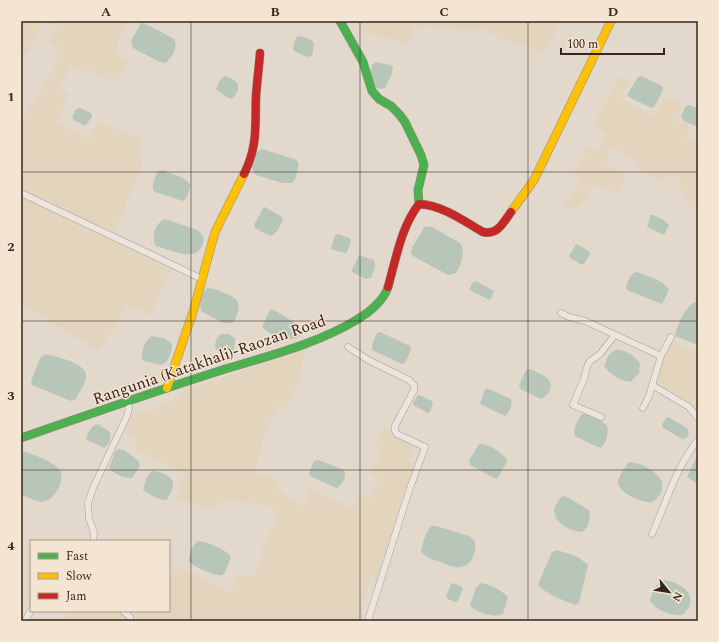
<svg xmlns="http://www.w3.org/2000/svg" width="719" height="642" viewBox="0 0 719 642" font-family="Spectral,serif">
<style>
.farmland{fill:#e2d4bd}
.water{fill:#b8c6ba}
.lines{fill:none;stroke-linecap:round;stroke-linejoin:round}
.street-casing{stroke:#a89e95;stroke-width:7}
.fast-casing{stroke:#988d85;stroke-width:9}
.slow-casing{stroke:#988d85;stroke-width:9}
.jam-casing{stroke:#988d85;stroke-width:9}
.street{stroke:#ebe5dd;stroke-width:6}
.fast{stroke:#4caf50;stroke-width:8}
.slow{stroke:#ffc107;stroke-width:8}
.jam{stroke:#c62828;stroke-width:8}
.grid{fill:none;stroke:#36261e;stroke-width:1;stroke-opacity:0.55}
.labels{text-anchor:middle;stroke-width:3;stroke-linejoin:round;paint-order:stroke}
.street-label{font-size:16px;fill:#36261e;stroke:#f4e4d2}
.neatline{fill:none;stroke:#36261e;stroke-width:1.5}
.grid-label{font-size:13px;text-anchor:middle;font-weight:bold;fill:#36261e}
</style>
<rect width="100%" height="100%" fill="#e3d8cc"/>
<path class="farmland" d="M 21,21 L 43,21 L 26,54 L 21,52 Z
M 46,21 L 126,21 L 115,54 L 128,62 L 117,80 L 108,79 L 91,71 L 80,71 L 70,67 L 59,88 L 69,93 L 58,122 L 89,138 L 99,122 L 141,139 L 139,157 L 143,163 L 115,231 L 99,226 L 21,190 L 21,122 L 59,59 L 55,56 L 58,48 L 49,42 L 58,27 Z
M 355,21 L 561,21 L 546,51 L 540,52 L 511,41 L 504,41 L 484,30 L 455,30 L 427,26 L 414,27 L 409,44 L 362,31 Z
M 620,76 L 629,80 L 620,98 L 653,116 L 665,96 L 683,105 L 677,120 L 690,126 L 686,137 L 698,145 L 698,211 L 690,206 L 680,190 L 679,178 L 669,173 L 661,182 L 633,166 L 635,162 L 613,148 L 605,164 L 627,177 L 618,194 L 594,184 L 586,198 L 576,211 L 563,204 L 582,182 L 572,177 L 588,148 L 596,152 L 605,134 L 595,128 L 599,114 Z
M 21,195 L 172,269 L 150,315 L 126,304 L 114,329 L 98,351 L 21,304 Z
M 672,342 L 698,352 L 698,413 L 687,403 L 659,386 L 658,383 L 657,381 L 661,365 Z
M 306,349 L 299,380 L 293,394 L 285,409 L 278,407 L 266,429 L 255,473 L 278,480 L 277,487 L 285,495 L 303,506 L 310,489 L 353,508 L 359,495 L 370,497 L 379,479 L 371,475 L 383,449 L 374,444 L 382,428 L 393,432 L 394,436 L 415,446 L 408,462 L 415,467 L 405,492 L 377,579 L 371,576 L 363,601 L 362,621 L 132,621 L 137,611 L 169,611 L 169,579 L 175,568 L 199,575 L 229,593 L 239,574 L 253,577 L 264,551 L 261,549 L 278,517 L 269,506 L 226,499 L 214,511 L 175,498 L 186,474 L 136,450 L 136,441 L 125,434 L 132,414 L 158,408 L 177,397 L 185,390 Z
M 66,611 L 120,611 L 126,615 L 128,621 L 62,621 Z"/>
<path class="water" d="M 141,23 L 148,25 L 174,39 C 179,47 172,56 167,62 L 165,63 L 160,62 L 133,48 L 131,41 Z
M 300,36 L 312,40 L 314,44 L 312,56 L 307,57 L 294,51 L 293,49 L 296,37 Z
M 376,62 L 390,65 L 393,67 L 392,73 L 385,88 C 371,93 369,74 372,65 Z
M 225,76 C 238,80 243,87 232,99 L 228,98 L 216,89 L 220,80 Z
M 641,76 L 662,86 L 663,90 L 654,107 L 651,108 L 629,97 L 627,95 L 638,77 Z
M 688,105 L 698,108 L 698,127 L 684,121 L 681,117 L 685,107 Z
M 80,108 L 91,113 L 92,117 L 85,126 L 74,120 L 72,118 L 76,109 Z
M 262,149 L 297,160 L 299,164 L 295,180 L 292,183 L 283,183 L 256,175 C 249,169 255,159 257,152 Z
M 163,170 L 183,178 L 190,184 C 190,189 188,198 183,201 L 155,192 C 150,187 155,179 157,172 Z
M 265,207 L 282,217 L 283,220 C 273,240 273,238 255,228 L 254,225 L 263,208 Z
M 651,215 L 653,215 L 664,220 L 669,225 L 664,235 L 647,227 Z
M 165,219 L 197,230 C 202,233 205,237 203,243 C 198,264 170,250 156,246 C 150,238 156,222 165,219 Z
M 425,226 L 432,227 L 460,243 C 466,251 461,265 456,273 L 448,275 L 413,256 L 411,253 L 412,248 Z
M 338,234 L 349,238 L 351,240 L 348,250 L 346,253 L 333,250 L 331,248 L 335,235 Z
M 576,244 L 589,251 L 590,254 L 584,264 L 580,264 L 570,258 L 569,256 Z
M 359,255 L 374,260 C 377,266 373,272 371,278 L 366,279 L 352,272 L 352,270 Z
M 636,272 C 645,275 666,281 669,290 L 662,304 L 627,290 L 626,287 C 628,282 630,274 636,272 Z
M 476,281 L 494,291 L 491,299 L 489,300 L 470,290 L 470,288 L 473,282 Z
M 207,288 C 212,288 217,290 222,292 C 235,297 242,300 237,315 C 236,318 235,321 232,323 L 223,323 L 201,311 C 199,303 201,293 207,288 Z
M 696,302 L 698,303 L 698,345 L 675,336 C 676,327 687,303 696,302 Z
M 270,310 L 274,310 L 297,324 L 300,328 L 300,336 C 288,344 273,337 263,328 L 263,325 Z
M 380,332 L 410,346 L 411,350 L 405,363 L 402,364 L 372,350 L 372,345 L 377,333 Z
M 221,334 L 228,334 L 235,338 C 235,343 235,351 229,354 L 216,350 C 214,345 216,337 221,334 Z
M 152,336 L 164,338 L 172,344 C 172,352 169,362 161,365 L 145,361 L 142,359 C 141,351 145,340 152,336 Z
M 615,350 C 625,349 634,355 640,363 L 639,373 L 631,382 C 620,381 611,375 604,366 L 608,356 Z
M 46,354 C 56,357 88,363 86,377 C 86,383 78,394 75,400 L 71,401 L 32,385 L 31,381 L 40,358 Z
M 530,369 C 538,373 555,378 550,390 C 548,394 545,397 541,399 L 520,389 L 519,386 L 526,370 Z
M 485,389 L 489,389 L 511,399 C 513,405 509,413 505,416 L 480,404 Z
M 419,395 L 432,401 L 433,403 L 430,412 L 428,413 L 413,405 L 413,403 L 417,396 Z
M 582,414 C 590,414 601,420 607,426 C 609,433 606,443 601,448 L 595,446 L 575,436 C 572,429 578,420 582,414 Z
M 667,417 L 670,418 L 687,428 L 689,433 L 687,438 L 682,439 L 662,427 L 662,424 Z
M 98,424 L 110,432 C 111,438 110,445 104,448 L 87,440 L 86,438 C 89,431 91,426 98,424 Z
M 479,444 C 489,443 500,452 507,459 L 507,461 L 498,478 L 494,478 L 470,465 L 469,461 Z
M 118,449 L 124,450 L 139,461 L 140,466 L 132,478 C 124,478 114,474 109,468 L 115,452 Z
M 21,451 C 30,452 55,463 60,470 C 66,480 54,502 42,502 C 35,501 27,497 21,495 Z
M 697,456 L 698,456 L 698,484 L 687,477 Z
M 318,460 L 344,470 C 347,477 342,485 336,488 L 310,476 L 309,473 L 314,461 Z
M 629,462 C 643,463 654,470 662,481 C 663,486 662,490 660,494 C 658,497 655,502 651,502 C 643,504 616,491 618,482 C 619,476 625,467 629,462 Z
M 152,471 C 159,471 173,475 173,484 C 174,489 169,495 167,500 C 159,500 148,495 143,489 L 148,475 Z
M 563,496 L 567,497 L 589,510 C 591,518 589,528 582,532 C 563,530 542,514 563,496 Z
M 431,526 L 436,526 L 469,536 L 475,541 C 477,553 471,569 456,567 C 451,567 445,564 441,562 C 433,560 427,558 421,552 C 422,544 426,532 431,526 Z
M 198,541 C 208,542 222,548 230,555 C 231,560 229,563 227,567 C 226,570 225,574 222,575 C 216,577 193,566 189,562 C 188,556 192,545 198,541 Z
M 557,550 L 578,557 L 588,565 L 579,603 L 576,605 C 565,601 544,594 538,584 L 552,552 Z
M 663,580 C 683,582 702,598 682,615 C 672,616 654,610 650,600 C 653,592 655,584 663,580 Z
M 453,583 L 461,586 L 463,589 L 458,601 L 455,602 L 448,599 L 446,596 L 451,584 Z
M 481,583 C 491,585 500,589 508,597 L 503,614 C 496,619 474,612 470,605 L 476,588 Z"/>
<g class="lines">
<defs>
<path id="street" d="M 21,193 L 152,255 L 202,279
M 561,313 L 569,317 L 585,321 L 661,356
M 348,347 L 368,360 L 409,380 L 414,385 L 414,390 L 395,426 L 395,431 L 397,434 L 425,447 L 409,491 L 369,617 L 369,621
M 652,385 L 689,407 L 698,418
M 643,408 L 649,396 L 661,356 L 671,337
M 601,417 L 573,405 L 584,379 L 587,367 L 590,361 L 599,355 L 615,335
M 652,534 C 666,503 676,467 698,440
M 93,541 L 94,533 L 89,518 L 88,503 L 93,488 L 127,416 L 129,408 L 128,401
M 123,611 L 130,617 L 130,621
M 25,621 L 31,610"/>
<path id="fast" d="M 340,21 L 363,62 L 372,91 L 379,99 L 391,106 L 399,114 L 405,122 L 421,155 L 424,165 L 418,190 L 419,204
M 21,438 C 87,415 153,392 219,371 C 264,357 318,344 358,319 C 370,312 384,300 388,287"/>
<path id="slow" d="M 511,212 L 534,180 L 611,21
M 167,388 L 193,312 L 215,232 L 244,174"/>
<path id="jam" d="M 244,174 C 258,146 255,126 256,96 C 257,82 259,67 260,53
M 388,287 C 396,259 401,227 419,204 C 442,205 464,221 483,232 C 498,235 503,223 511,212"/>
</defs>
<use href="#street" class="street-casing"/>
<use href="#fast" class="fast-casing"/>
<use href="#slow" class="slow-casing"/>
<use href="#jam" class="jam-casing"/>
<use href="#street" class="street"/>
<use href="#fast" class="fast"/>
<use href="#slow" class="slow"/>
<use href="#jam" class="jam"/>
</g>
<path class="grid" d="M 191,21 L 191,621M 360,21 L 360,621M 528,21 L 528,621M 21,172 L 698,172M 21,321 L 698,321M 21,470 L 698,470"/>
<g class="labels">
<g class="street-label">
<text transform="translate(209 359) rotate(-19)" y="6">Rangunia (Katakhali)-Raozan Road</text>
</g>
</g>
<rect width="719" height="642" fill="none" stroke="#f4e4d2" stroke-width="44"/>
<rect x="30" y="540" width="140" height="72" fill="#f4e4d2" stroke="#a8988a"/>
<rect x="38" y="553" width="20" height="6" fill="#4caf50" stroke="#a8988a"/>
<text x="66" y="560" font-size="12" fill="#36261e">Fast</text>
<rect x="38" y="573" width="20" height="6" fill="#ffc107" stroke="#a8988a"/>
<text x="66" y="580" font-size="12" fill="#36261e">Slow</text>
<rect x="38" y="593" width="20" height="6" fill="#c62828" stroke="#a8988a"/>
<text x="66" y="600" font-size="12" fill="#36261e">Jam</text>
<g transform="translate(669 592) rotate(120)" stroke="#f4e4d2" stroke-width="3" paint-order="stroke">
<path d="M0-3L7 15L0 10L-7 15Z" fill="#36261e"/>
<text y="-6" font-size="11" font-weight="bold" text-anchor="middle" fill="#36261e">N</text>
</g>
<path d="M561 48v6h103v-6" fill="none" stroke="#36261e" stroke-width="2"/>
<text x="567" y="48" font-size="12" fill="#36261e" stroke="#f4e4d2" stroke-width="3" paint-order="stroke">100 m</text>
<rect x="22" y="22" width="675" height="598" class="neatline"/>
<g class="grid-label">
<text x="106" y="16">A</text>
<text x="275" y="16">B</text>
<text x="444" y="16">C</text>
<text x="613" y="16">D</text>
<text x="11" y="101">1</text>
<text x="11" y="251">2</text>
<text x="11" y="400">3</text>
<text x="11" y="550">4</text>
</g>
</svg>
